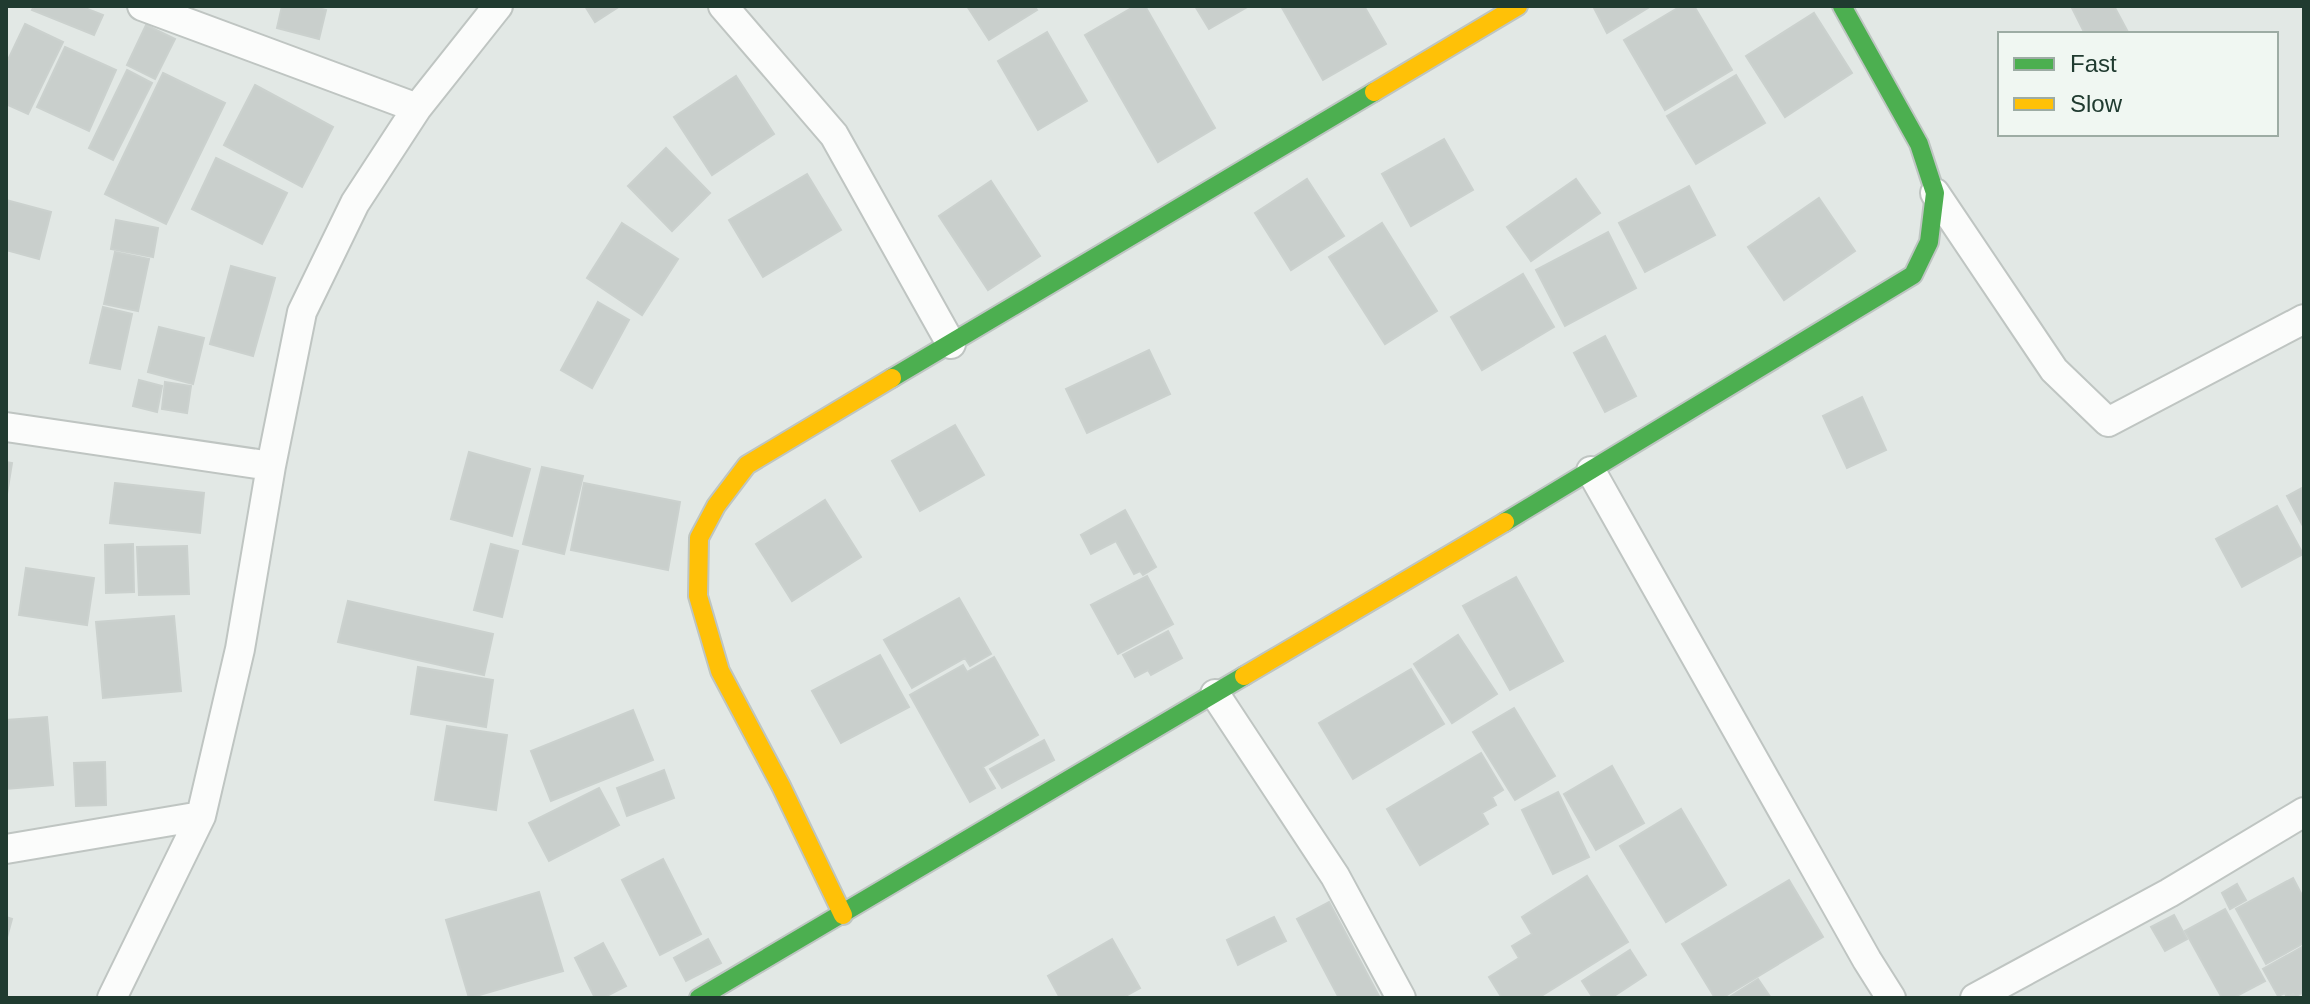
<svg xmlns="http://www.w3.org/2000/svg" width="2310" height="1004" viewBox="0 0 2310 1004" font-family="Arial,sans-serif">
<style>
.building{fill:#c9cfcc;stroke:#cbd1ce;stroke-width:2}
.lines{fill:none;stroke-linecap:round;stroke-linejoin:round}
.street-casing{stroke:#bfc5c2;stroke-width:32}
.fast-casing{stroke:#bec5c2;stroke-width:22}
.slow-casing{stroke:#bec5c2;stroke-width:22}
.street{stroke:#fbfcfb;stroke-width:28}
.fast{stroke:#4caf50;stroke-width:18}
.slow{stroke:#ffc107;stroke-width:18}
</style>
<rect width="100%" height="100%" fill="#e2e8e5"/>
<path class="building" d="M 34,6 L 80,6 L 103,15 L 94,35 L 32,10 Z
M 282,6 L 309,6 L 326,10 L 319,39 L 277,28 Z
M 585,6 L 620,6 L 595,22 Z
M 967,6 L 1034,6 L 1037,10 L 989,40 Z
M 1135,6 L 1145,6 L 1215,128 L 1158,162 L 1085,35 Z
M 1195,6 L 1249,6 L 1209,29 Z
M 1281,6 L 1364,6 L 1386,44 L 1323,80 Z
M 1593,6 L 1651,6 L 1607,33 Z
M 1681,6 L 1694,6 L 1732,70 L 1665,110 L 1624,40 Z
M 2071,6 L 2114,6 L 2129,34 L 2085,34 Z
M 1814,13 L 1852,73 L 1785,117 L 1746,56 Z
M 25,24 L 63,42 L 28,114 L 6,104 L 6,64 Z
M 146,25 L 175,39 L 155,79 L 127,65 Z
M 1047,32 L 1087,101 L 1038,130 L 998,61 Z
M 65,47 L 116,70 L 89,131 L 37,107 Z
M 127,70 L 152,83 L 113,160 L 89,148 Z
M 163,73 L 225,103 L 166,224 L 105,194 Z
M 1736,75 L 1765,123 L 1696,164 L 1667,116 Z
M 736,76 L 774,134 L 712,175 L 674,117 Z
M 255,85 L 333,127 L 302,187 L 224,145 Z
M 1444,139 L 1473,190 L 1411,226 L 1382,174 Z
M 666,148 L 710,193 L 672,231 L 628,186 Z
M 216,158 L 287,193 L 262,244 L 192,209 Z
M 807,174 L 841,230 L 763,277 L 729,220 Z
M 1307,179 L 1344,236 L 1291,270 L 1255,213 Z
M 1576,179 L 1600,213 L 1531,261 L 1507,227 Z
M 991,181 L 1040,256 L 988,290 L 939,216 Z
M 1689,186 L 1715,235 L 1645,272 L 1619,223 Z
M 1819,198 L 1855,251 L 1784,300 L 1748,247 Z
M 6,200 L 51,212 L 39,259 L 6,250 Z
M 116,220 L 158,228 L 153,257 L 111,249 Z
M 622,223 L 678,259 L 642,315 L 587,278 Z
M 1382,223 L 1437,311 L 1385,344 L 1329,257 Z
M 1608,232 L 1636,288 L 1565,326 L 1536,270 Z
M 115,252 L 149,259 L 138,311 L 104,304 Z
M 231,266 L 275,278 L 253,356 L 210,344 Z
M 1523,274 L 1554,327 L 1482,370 L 1451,317 Z
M 598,302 L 629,320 L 592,388 L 561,370 Z
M 103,307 L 132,314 L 120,369 L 90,363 Z
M 159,327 L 204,338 L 193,384 L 148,372 Z
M 1605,336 L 1636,396 L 1605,412 L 1574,353 Z
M 1149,350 L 1170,394 L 1087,433 L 1066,389 Z
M 139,380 L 162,386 L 157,412 L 133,406 Z
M 165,382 L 191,386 L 187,413 L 162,409 Z
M 1862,397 L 1886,450 L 1847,468 L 1823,416 Z
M 955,425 L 984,475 L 920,511 L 892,461 Z
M 469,452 L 530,469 L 512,536 L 451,519 Z
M 6,462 L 12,463 L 6,500 Z
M 542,467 L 583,476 L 564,554 L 523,544 Z
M 115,483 L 204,493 L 200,533 L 110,523 Z
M 584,483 L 680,502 L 668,570 L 571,550 Z
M 2304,487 L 2304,528 L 2287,496 Z
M 825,500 L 861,557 L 792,601 L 756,544 Z
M 2277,506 L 2303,554 L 2242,587 L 2216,539 Z
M 1125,510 L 1156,567 L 1143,575 L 1140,571 L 1134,574 L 1116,541 L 1091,554 L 1081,535 Z
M 133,544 L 134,592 L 106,593 L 105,545 Z
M 491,544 L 518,551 L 502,617 L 474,610 Z
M 187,546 L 189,594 L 139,595 L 137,547 Z
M 26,568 L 94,578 L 87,625 L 19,615 Z
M 1147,576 L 1173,624 L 1118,654 L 1091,605 Z
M 1516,577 L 1563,661 L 1510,690 L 1463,606 Z
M 959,598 L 991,654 L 970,666 L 965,658 L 912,688 L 884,640 Z
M 348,601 L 493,634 L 484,675 L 338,642 Z
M 174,616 L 181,691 L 103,698 L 96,622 Z
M 1168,631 L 1182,658 L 1151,675 L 1148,670 L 1135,677 L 1123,655 Z
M 1458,635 L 1497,694 L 1452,723 L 1414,664 Z
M 880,655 L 909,707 L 841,743 L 812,691 Z
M 994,657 L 1038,735 L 983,767 L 995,788 L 970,802 L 910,695 L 963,665 L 967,672 Z
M 418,667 L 493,680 L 486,727 L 411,714 Z
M 1411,669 L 1444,724 L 1353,779 L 1319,723 Z
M 1514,708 L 1555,776 L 1515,800 L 1473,732 Z
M 633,710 L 653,760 L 551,801 L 531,751 Z
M 47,717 L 53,785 L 6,789 L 6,720 Z
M 447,726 L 507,735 L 496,810 L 435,800 Z
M 1044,740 L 1054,760 L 1002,788 L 990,769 Z
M 1481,753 L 1503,790 L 1492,797 L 1496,805 L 1482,813 L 1488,824 L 1420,865 L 1387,809 Z
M 105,762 L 106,805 L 76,806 L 74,763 Z
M 1612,766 L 1644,823 L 1596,850 L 1564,794 Z
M 664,770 L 674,798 L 627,816 L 617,788 Z
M 599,788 L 619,825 L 549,861 L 529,823 Z
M 1558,792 L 1589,857 L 1553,874 L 1522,810 Z
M 1681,809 L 1726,885 L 1666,922 L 1620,846 Z
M 663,859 L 701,934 L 660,955 L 622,880 Z
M 1587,876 L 1628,942 L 1538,998 L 1502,998 L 1489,977 L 1519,958 L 1512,946 L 1532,934 L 1522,917 Z
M 2293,878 L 2304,899 L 2304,943 L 2266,964 L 2236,909 Z
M 1789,880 L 1823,937 L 1722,998 L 1715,998 L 1682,944 Z
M 2237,884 L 2246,900 L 2230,909 L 2222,893 Z
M 539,892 L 563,971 L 469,998 L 446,920 Z
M 1329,902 L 1380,998 L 1339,998 L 1297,919 Z
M 2225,909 L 2265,981 L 2233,998 L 2222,998 L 2185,931 Z
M 2174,915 L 2187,939 L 2165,951 L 2151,927 Z
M 6,917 L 12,919 L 6,941 Z
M 1274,917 L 1286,941 L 1238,965 L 1227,940 Z
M 708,939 L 721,963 L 686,981 L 674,958 Z
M 1112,939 L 1140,988 L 1122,998 L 1060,998 L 1048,976 Z
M 603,943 L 626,986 L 603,998 L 595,998 L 575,958 Z
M 2304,946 L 2304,992 L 2295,997 L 2293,994 L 2287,998 L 2285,993 L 2278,996 L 2263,969 Z
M 1630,950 L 1646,975 L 1611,998 L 1593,998 L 1582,981 Z
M 1758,979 L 1771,998 L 1728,998 Z"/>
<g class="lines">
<defs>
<path id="street" d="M 142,6 L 417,108
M 723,6 L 834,135 L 951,344
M 1935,193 L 2054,370 L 2108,422 L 2304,319
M 6,427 L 271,466
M 1591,471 L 1867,960 L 1891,998
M 1215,694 L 1335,876 L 1401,998
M 6,849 L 201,816
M 112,998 L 201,816 L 240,649 L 271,466 L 302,312 L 355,203 L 417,108 L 498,6
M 1975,998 L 2169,893 L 2304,812"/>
<path id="fast" d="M 892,378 L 1374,92
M 1505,522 L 1913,275 L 1929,242 L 1935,193 L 1919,144 L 1842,6
M 699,998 L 1244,676"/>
<path id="slow" d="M 1374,92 L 1518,6
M 1244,676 L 1505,522
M 843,915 L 781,786 L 720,671 L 698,596 L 699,538 L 716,506 L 747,465 L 892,378"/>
</defs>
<use href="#street" class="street-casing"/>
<use href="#fast" class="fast-casing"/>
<use href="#slow" class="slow-casing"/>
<use href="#street" class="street"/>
<use href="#fast" class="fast"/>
<use href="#slow" class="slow"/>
</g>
<rect width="2310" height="1004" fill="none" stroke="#203b30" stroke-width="16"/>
<rect x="1998" y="32" width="280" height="104" fill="#f0f7f2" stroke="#9daca4" stroke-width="2"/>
<rect x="2014" y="58" width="40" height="12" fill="#4caf50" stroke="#9daca4" stroke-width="2"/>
<text x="2070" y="72" font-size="24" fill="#203b30">Fast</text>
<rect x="2014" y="98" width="40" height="12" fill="#ffc107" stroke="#9daca4" stroke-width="2"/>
<text x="2070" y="112" font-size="24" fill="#203b30">Slow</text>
</svg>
